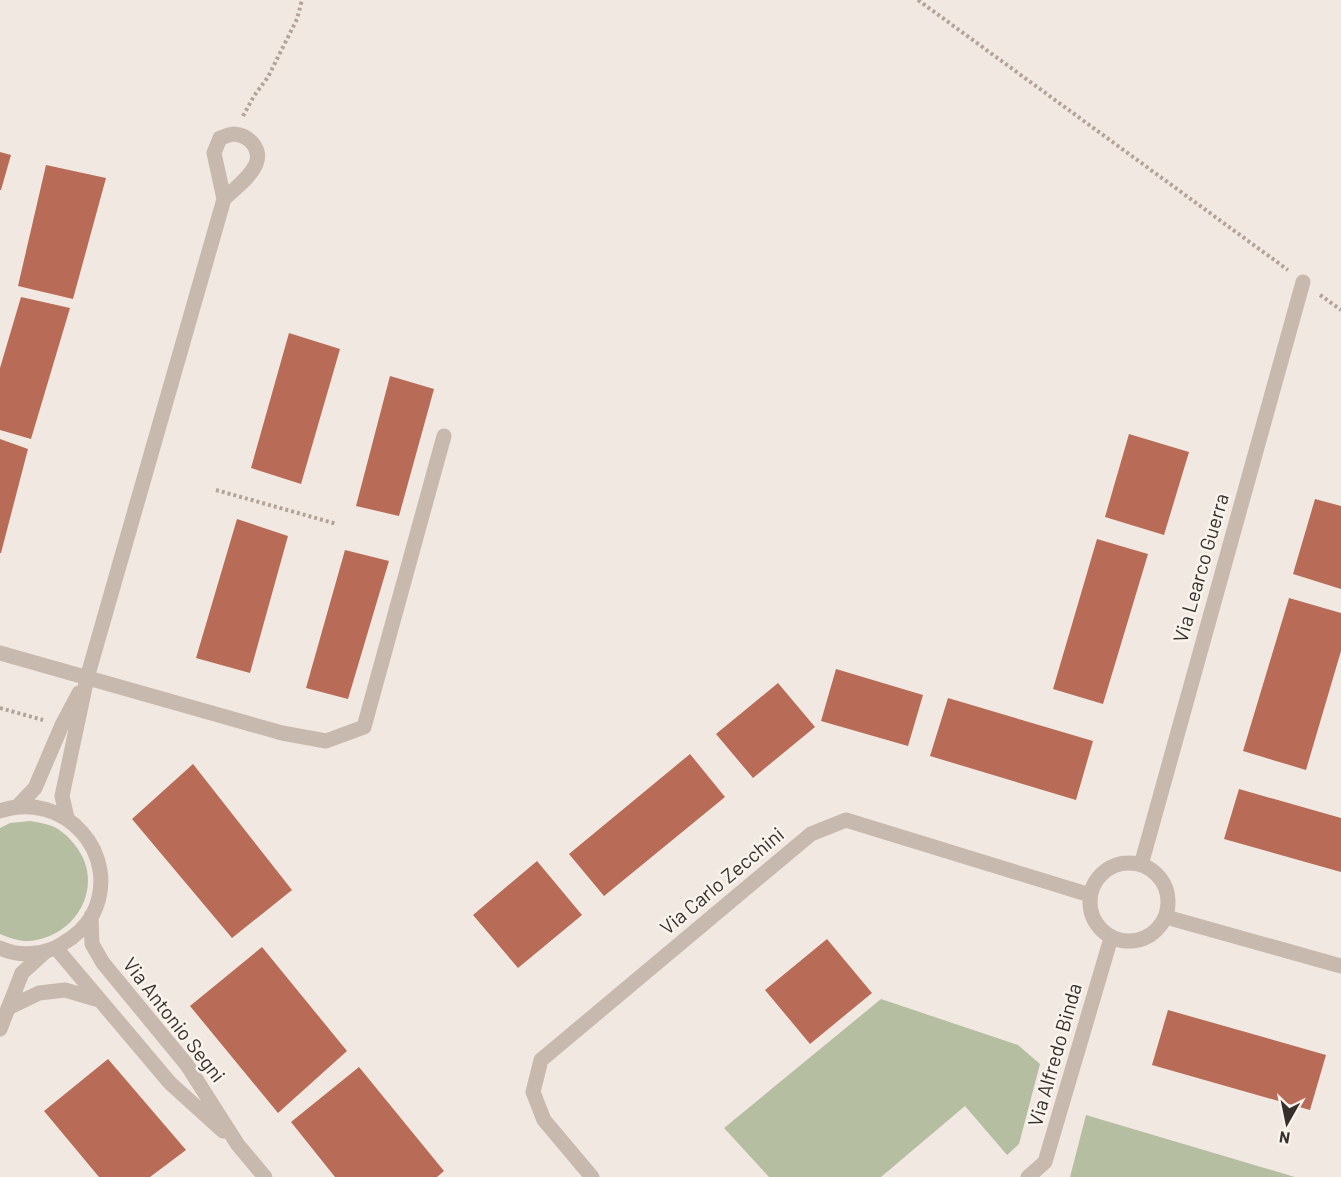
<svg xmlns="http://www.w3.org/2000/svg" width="1341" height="1177" viewBox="0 0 1341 1177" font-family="Barlow,sans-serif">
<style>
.green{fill:#b6bea2}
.building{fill:#b86c57}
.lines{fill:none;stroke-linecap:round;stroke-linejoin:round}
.path{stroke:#b3a398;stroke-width:4;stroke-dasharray:3 3;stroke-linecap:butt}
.minor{stroke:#c8b9ae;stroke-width:15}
.labels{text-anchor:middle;stroke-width:5;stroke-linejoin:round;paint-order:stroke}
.street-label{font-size:20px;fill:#372f2b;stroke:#f9f3ed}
</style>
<rect width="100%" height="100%" fill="#f1e9e1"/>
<path class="green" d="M 30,821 C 36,822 43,823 49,825 C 59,828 68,836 74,844 C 105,880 81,932 36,940 C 24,943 12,939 0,934 L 0,828 L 10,823 Z
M 881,999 L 1018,1045 L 1040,1064 L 1019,1144 L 1007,1155 L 965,1106 L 881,1177 L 769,1177 L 724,1128 Z
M 1086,1115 L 1295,1177 L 1070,1177 Z"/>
<path class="building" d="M 0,152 L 11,155 L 1,190 L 0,190 Z
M 46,165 L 106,178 L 73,299 L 18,286 Z
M 21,297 L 70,308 L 31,439 L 0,430 L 0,368 Z
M 289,333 L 340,349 L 301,484 L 251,468 Z
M 390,376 L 434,389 L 399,516 L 356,506 Z
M 1129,434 L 1189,452 L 1164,535 L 1105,517 Z
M 0,439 L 28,449 L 1,553 L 0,553 Z
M 1315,499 L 1341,506 L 1341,589 L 1293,574 Z
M 237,519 L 288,536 L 250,673 L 196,658 Z
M 1097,539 L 1148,554 L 1103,704 L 1053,689 Z
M 345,550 L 389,561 L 348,699 L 306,688 Z
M 1289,598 L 1341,613 L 1341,651 L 1306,770 L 1243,751 Z
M 836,669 L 923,695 L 908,746 L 821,721 Z
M 778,683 L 815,727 L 753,778 L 716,734 Z
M 948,698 L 1093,741 L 1076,800 L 930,756 Z
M 690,754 L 725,797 L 604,896 L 569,854 Z
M 193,764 L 292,890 L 232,938 L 132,819 Z
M 1239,789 L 1341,818 L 1341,872 L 1224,839 Z
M 537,861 L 582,915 L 518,968 L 473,915 Z
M 827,939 L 872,993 L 810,1044 L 765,990 Z
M 262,947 L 347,1051 L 278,1113 L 190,1006 Z
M 1168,1010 L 1326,1055 L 1310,1110 L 1152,1065 Z
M 108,1059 L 186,1150 L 150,1177 L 99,1177 L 44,1111 Z
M 359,1067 L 444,1171 L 437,1177 L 335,1177 L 291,1122 Z"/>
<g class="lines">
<path class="path" d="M 918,0 L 1288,270
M 243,116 L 254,96 L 268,77 L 297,19 L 302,0
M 1320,295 L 1341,310
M 216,490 L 337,524
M 0,708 L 43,720"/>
<path class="minor" d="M 0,653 L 282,733 L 326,741 L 364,727 L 444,436
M 18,806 L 35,788 L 62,725 L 79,693
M 0,811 C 64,789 124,855 92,916 C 85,928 74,937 62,944 C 45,955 19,957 0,948
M 67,818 L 62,796 L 87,678 L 224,199 L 214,153 L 220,138 C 224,137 230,134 234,134 C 249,135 262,149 256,164 C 250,178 235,188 224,199
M1090 902a39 39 0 1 1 78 0a39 39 0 1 1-78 0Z
M 1141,865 L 1303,282
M 91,916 L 92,944 L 103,963 L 187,1065 L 238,1145 L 265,1177
M 1166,917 L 1341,966
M 56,948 L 170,1083 L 223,1131
M 8,1008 L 39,993 L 65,990 L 99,1000
M 0,1029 L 22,973 L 45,952
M 592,1177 L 544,1120 L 533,1092 L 541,1060 L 811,834 L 846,820 L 1090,895
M 1028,1177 L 1045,1162 L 1111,938"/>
</g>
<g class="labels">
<g class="street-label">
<text transform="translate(1201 568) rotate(-74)" y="7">Via Learco Guerra</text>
<text transform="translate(722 881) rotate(-40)" y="7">Via Carlo Zecchini</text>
<text transform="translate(174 1020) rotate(52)" y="7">Via Antonio Segni</text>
<text transform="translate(1055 1055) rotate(-74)" y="7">Via Alfredo Binda</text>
</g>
</g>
<g transform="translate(1287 1123) rotate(189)" stroke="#f9f3ed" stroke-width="4.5" paint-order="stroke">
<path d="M0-4.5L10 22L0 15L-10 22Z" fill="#372f2b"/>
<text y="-9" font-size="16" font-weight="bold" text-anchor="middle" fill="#372f2b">N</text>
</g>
</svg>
